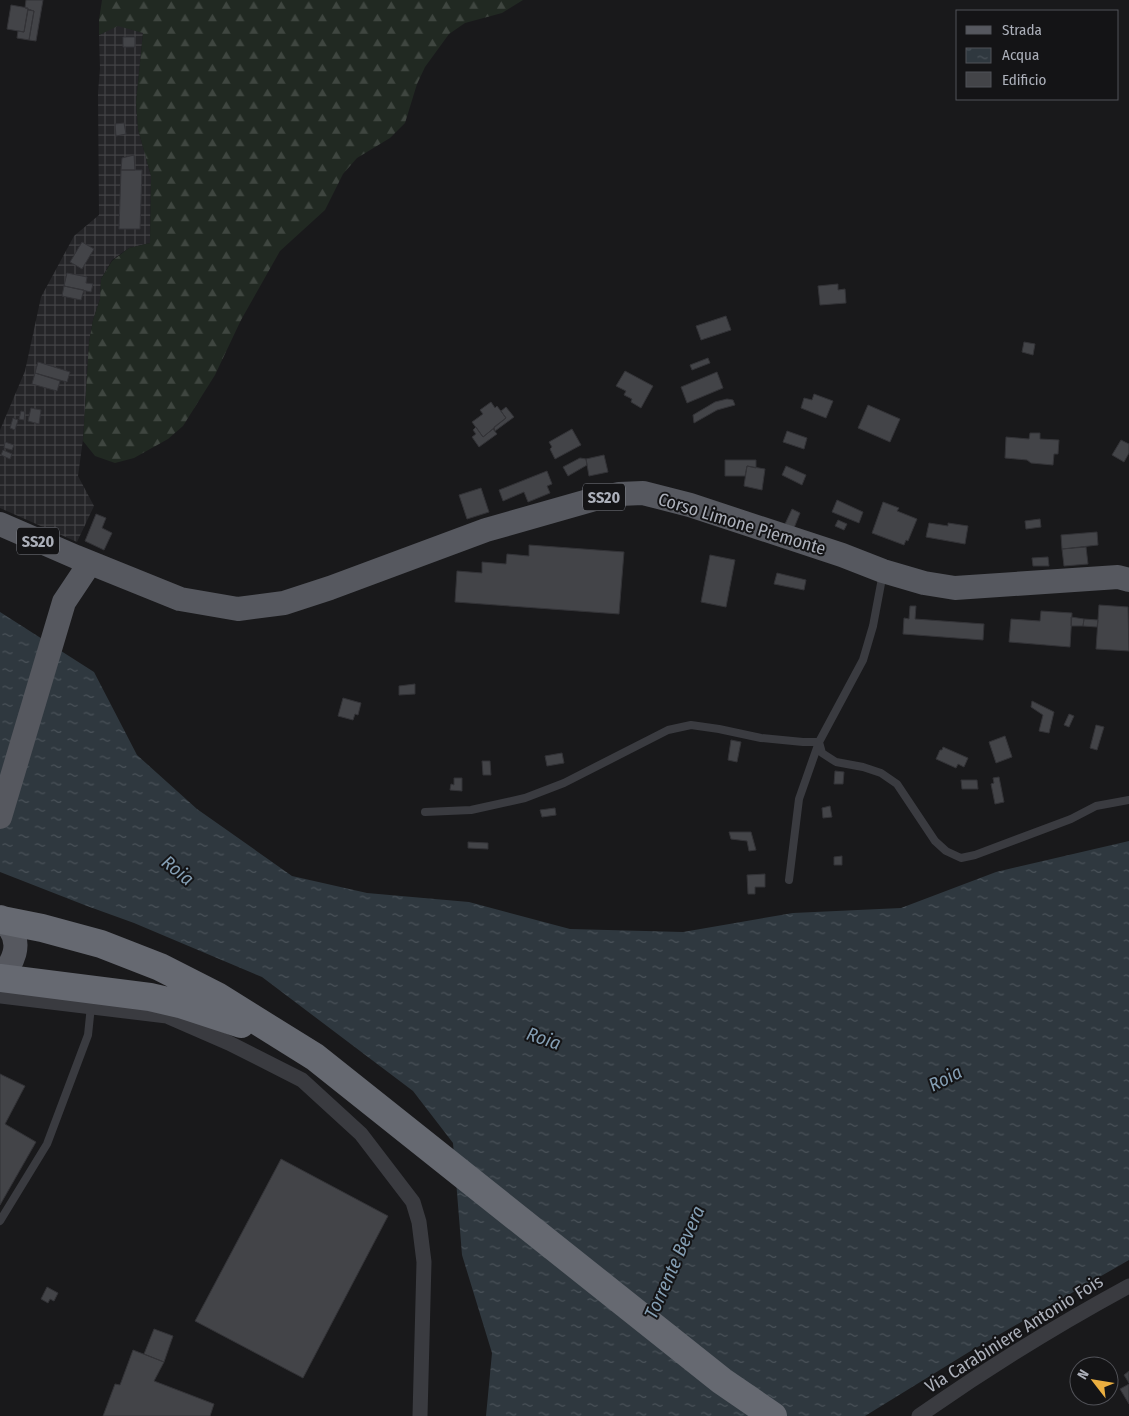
<svg xmlns="http://www.w3.org/2000/svg" width="1129" height="1416" viewBox="0 0 1129 1416" font-family="'Fira Sans Condensed',sans-serif">
<style>
.industrial{fill:url(#industrial-grid)}
.forest{fill:url(#forest-firs)}
.water{fill:url(#water-ripples)}
.building{fill:#434448;stroke:#333337}
.lines{fill:none;stroke-linecap:round;stroke-linejoin:round}
.service{stroke:#3a3b40;stroke-width:8}
.minor{stroke:#3a3b40;stroke-width:15}
.primary{stroke:#56585f;stroke-width:24}
.motorway{stroke:#666971;stroke-width:28}
.labels{text-anchor:middle;stroke-width:4;stroke-linejoin:round;paint-order:stroke}
.shield{fill:#141416;stroke:#7e8189;stroke-width:1}
.shield-label{font-size:16px;font-weight:bold;fill:#acb0ba}
.street-label{font-size:18px;fill:#acb0ba;stroke:#141416}
.water-label{font-size:19px;font-style:italic;fill:#849eb3;stroke:#141416}
</style>
<defs>
<pattern id="industrial-grid" width="8" height="8" patternUnits="userSpaceOnUse" patternTransform="scale(1.25)"><rect width="8" height="8" fill="#252528"/><path d="M0 4h8M4 0v8" fill="none" stroke="#424245"/></pattern>
<pattern id="forest-firs" width="22" height="20" patternUnits="userSpaceOnUse" patternTransform="scale(1.25)"><rect width="22" height="20" fill="#212922"/><path d="M5 1l3.5 6h-7zM16 11l3.5 6h-7z" fill="#3f4640"/></pattern>
<pattern id="water-ripples" width="26" height="14" patternUnits="userSpaceOnUse" patternTransform="scale(1.25)"><rect width="26" height="14" fill="#2f383f"/><path d="M2 4q2-2 4 0t4 0M15 11q2-2 4 0t4 0" fill="none" stroke="#4a5259"/></pattern>
</defs>
<rect width="100%" height="100%" fill="#19191b"/>
<path class="industrial" d="M 118,25 L 143,33 L 136,102 L 138,129 L 151,176 L 150,243 L 129,248 L 112,260 L 101,279 L 100,299 L 93,320 L 89,342 L 83,439 L 78,476 L 94,506 L 77,542 L 0,508 L 0,430 L 25,371 L 41,297 L 74,236 L 99,215 L 98,92 L 100,69 L 99,35 Z"/>
<path class="forest" d="M 102,0 L 523,0 L 502,13 L 465,23 L 449,34 L 425,67 L 417,84 L 405,123 L 390,138 L 357,158 L 343,174 L 325,210 L 280,251 L 241,320 L 215,375 L 183,426 L 168,439 L 134,458 L 115,463 L 95,456 L 83,441 L 89,342 L 93,320 L 100,299 L 101,279 L 112,261 L 129,248 L 150,243 L 151,176 L 138,129 L 136,102 L 143,33 L 118,26 L 99,35 L 99,20 Z"/>
<path class="water" d="M 0,612 L 94,672 L 137,755 L 197,809 L 292,876 L 367,893 L 469,902 L 570,929 L 683,932 L 793,913 L 901,908 L 996,872 L 1129,841 L 1129,1260 L 969,1352 L 865,1416 L 486,1416 L 492,1353 L 462,1255 L 453,1143 L 413,1091 L 262,977 L 134,923 L 87,906 L 0,872 Z"/>
<path class="building" d="M 26,0 L 43,0 L 36,41 L 29,40 L 34,11 L 25,8 Z
M 11,5 L 28,8 L 24,32 L 7,29 Z
M 28,10 L 34,11 L 29,40 L 17,38 L 18,31 L 24,32 Z
M 123,37 L 135,37 L 135,47 L 123,47 Z
M 124,123 L 126,134 L 116,136 L 115,124 Z
M 134,155 L 135,170 L 121,170 L 122,158 Z
M 121,170 L 142,170 L 140,229 L 119,229 Z
M 82,242 L 94,249 L 82,269 L 70,262 Z
M 67,273 L 87,277 L 86,283 L 93,284 L 91,292 L 64,286 Z
M 838,284 L 838,290 L 845,289 L 846,303 L 820,305 L 818,286 Z
M 64,286 L 84,290 L 81,300 L 62,296 Z
M 726,316 L 731,330 L 701,340 L 696,326 Z
M 1024,342 L 1035,344 L 1033,355 L 1022,352 Z
M 708,358 L 710,363 L 692,370 L 690,365 Z
M 38,362 L 70,372 L 67,382 L 35,373 Z
M 625,371 L 653,386 L 641,408 L 631,402 L 632,399 L 624,395 L 626,391 L 616,386 Z
M 717,372 L 723,388 L 687,403 L 681,387 Z
M 35,373 L 60,381 L 57,391 L 32,384 Z
M 814,394 L 833,401 L 826,418 L 801,408 L 804,398 L 812,400 Z
M 727,399 L 733,400 L 735,405 L 717,410 L 694,423 L 693,415 L 715,402 Z
M 491,402 L 495,408 L 497,406 L 506,418 L 483,437 L 472,422 L 483,414 L 480,410 Z
M 868,405 L 900,419 L 890,442 L 858,428 Z
M 506,407 L 514,417 L 495,431 L 494,427 L 506,418 L 501,411 Z
M 31,408 L 41,410 L 39,424 L 28,421 Z
M 21,411 L 25,412 L 24,420 L 19,419 Z
M 13,418 L 18,420 L 15,430 L 10,428 Z
M 476,427 L 483,437 L 493,429 L 497,434 L 479,447 L 472,437 L 476,434 L 473,430 Z
M 572,429 L 581,445 L 555,459 L 550,449 L 552,447 L 549,442 Z
M 787,431 L 807,438 L 804,449 L 783,442 Z
M 1030,433 L 1040,433 L 1040,439 L 1059,440 L 1058,454 L 1054,454 L 1053,465 L 1031,463 L 1027,460 L 1005,458 L 1006,437 L 1029,439 Z
M 1121,440 L 1129,444 L 1129,453 L 1124,462 L 1112,455 Z
M 5,442 L 14,445 L 12,450 L 4,448 Z
M 3,450 L 12,454 L 10,459 L 1,455 Z
M 604,455 L 608,472 L 589,476 L 586,459 Z
M 580,458 L 586,459 L 587,465 L 568,476 L 563,467 Z
M 725,460 L 756,460 L 756,468 L 747,466 L 745,476 L 725,476 Z
M 747,466 L 765,469 L 762,490 L 744,486 Z
M 786,466 L 806,475 L 802,485 L 782,475 Z
M 547,471 L 552,484 L 547,486 L 550,493 L 528,502 L 524,492 L 503,501 L 499,490 Z
M 481,488 L 489,512 L 467,519 L 459,495 Z
M 837,500 L 863,512 L 859,523 L 832,512 Z
M 883,502 L 899,508 L 897,511 L 917,519 L 908,541 L 906,540 L 904,545 L 872,533 Z
M 792,509 L 800,513 L 794,528 L 785,524 Z
M 96,514 L 106,518 L 102,528 L 112,533 L 104,550 L 85,541 Z
M 1040,519 L 1041,527 L 1026,529 L 1025,521 Z
M 838,520 L 847,524 L 844,530 L 835,526 Z
M 929,523 L 948,526 L 948,523 L 968,526 L 965,544 L 926,537 Z
M 1097,532 L 1098,545 L 1062,549 L 1061,535 Z
M 529,545 L 624,552 L 619,614 L 455,602 L 457,571 L 482,573 L 482,562 L 506,564 L 507,554 L 529,556 Z
M 1086,547 L 1088,564 L 1064,566 L 1062,549 Z
M 710,555 L 735,560 L 726,607 L 701,602 Z
M 1048,557 L 1049,566 L 1033,566 L 1032,558 Z
M 777,573 L 806,580 L 804,590 L 774,584 Z
M 1099,605 L 1128,607 L 1129,651 L 1096,649 Z
M 910,606 L 916,606 L 915,619 L 984,624 L 983,640 L 903,634 L 904,618 L 909,619 Z
M 1041,611 L 1072,613 L 1070,647 L 1009,642 L 1011,619 L 1040,621 Z
M 1071,617 L 1084,619 L 1083,626 L 1071,626 Z
M 1084,619 L 1098,620 L 1097,627 L 1083,626 Z
M 415,684 L 415,694 L 399,695 L 399,686 Z
M 343,698 L 361,703 L 358,715 L 355,714 L 353,720 L 338,716 Z
M 1032,701 L 1054,712 L 1049,733 L 1039,731 L 1043,715 L 1031,707 Z
M 1069,714 L 1074,716 L 1069,727 L 1064,725 Z
M 1096,725 L 1104,727 L 1097,750 L 1090,748 Z
M 1005,736 L 1012,757 L 996,763 L 989,742 Z
M 731,740 L 741,742 L 737,762 L 728,760 Z
M 943,747 L 968,758 L 964,767 L 958,764 L 956,768 L 936,759 L 940,750 L 942,750 Z
M 562,753 L 564,763 L 547,766 L 545,756 Z
M 482,761 L 490,761 L 491,775 L 483,775 Z
M 835,771 L 844,772 L 843,784 L 834,784 Z
M 999,777 L 1004,802 L 995,804 L 991,784 L 994,783 L 993,778 Z
M 454,778 L 462,778 L 462,791 L 450,790 L 451,784 L 454,785 Z
M 961,780 L 977,780 L 978,789 L 962,789 Z
M 830,806 L 832,817 L 823,818 L 822,808 Z
M 555,808 L 556,815 L 542,817 L 540,810 Z
M 729,832 L 751,832 L 756,850 L 749,851 L 747,841 L 731,839 Z
M 468,842 L 488,843 L 488,849 L 468,848 Z
M 842,856 L 842,865 L 834,865 L 834,857 Z
M 765,874 L 765,887 L 755,887 L 755,894 L 748,894 L 747,875 Z
M 0,1074 L 25,1086 L 5,1124 L 36,1142 L 0,1205 Z
M 281,1159 L 388,1216 L 303,1378 L 195,1321 Z
M 47,1287 L 58,1293 L 54,1301 L 50,1299 L 48,1303 L 41,1299 Z
M 154,1329 L 173,1336 L 164,1362 L 144,1354 Z
M 133,1350 L 164,1362 L 154,1381 L 214,1404 L 210,1416 L 103,1416 L 115,1384 L 120,1385 Z
M 1129,1371 L 1129,1383 L 1124,1375 Z
M 1129,1384 L 1129,1404 L 1120,1389 Z"/>
<g class="lines">
<path class="service" d="M 425,812 L 471,810 L 525,798 L 564,783 L 668,730 L 691,725 L 719,729 L 761,738 L 803,742 L 819,742 L 822,753 L 836,762 L 863,767 L 881,773 L 897,784 L 935,841 L 946,851 L 961,858 L 975,855 L 1071,819 L 1096,806 L 1129,800
M 789,880 L 799,799 L 819,742 L 863,660 L 873,626 L 883,573
M 0,1221 L 47,1144 L 88,1035 L 91,1006"/>
<path class="minor" d="M 0,996 L 167,1016 L 229,1043 L 302,1080 L 361,1134 L 413,1202 L 419,1222 L 424,1262 L 420,1416
M 919,1416 C 986,1369 1057,1325 1129,1286"/>
<path class="primary" d="M 0,524 L 76,557 L 180,599 L 238,609 L 284,603 L 330,588 L 486,530 L 595,499 L 619,494 L 643,493 L 690,505 L 842,555 L 883,571 L 924,583 L 955,588 L 1118,577 L 1129,580
M 0,817 L 64,602 L 90,563
M 0,917 C 3,921 7,924 10,929 C 21,944 14,964 0,974"/>
<path class="motorway" d="M 2,920 L 42,928 L 101,944 L 160,967 L 217,996 L 315,1057 L 722,1381 L 773,1416
M 0,978 L 150,997 L 180,1004 L 241,1024"/>
</g>
<g class="labels">
<g class="shield">
<rect x="583" y="483.5" width="42" height="27" rx="4"/>
<rect x="17" y="527.5" width="42" height="27" rx="4"/>
</g>
<g class="shield-label">
<text x="604" y="503">SS20</text>
<text x="38" y="547">SS20</text>
</g>
<g class="street-label">
<text transform="translate(742 524) rotate(17)" y="6">Corso Limone Piemonte</text>
<text transform="translate(1014 1334) rotate(-32)" y="6">Via Carabiniere Antonio Fois</text>
</g>
<g class="water-label">
<text transform="translate(178 870) rotate(39)" y="7">Roia</text>
<text transform="translate(544 1038) rotate(19)" y="7">Roia</text>
<text transform="translate(945 1078) rotate(-27)" y="7">Roia</text>
<text transform="translate(674 1262) rotate(-66)" y="7">Torrente Bevera</text>
</g>
</g>
<rect x="956" y="10" width="162" height="90" fill="#141416" stroke="#515258"/>
<rect x="966" y="26" width="25" height="8" fill="#56585f" stroke="#515258"/>
<text x="1002" y="35" font-size="15" fill="#acb0ba">Strada</text>
<rect x="966" y="48" width="25" height="15" fill="url(#water-ripples)" stroke="#515258"/>
<text x="1002" y="60" font-size="15" fill="#acb0ba">Acqua</text>
<rect x="966" y="72" width="25" height="15" fill="#434448" stroke="#515258"/>
<text x="1002" y="85" font-size="15" fill="#acb0ba">Edificio</text>
<g transform="translate(1094 1381) rotate(301)"><circle r="24" fill="#141416" stroke="#515258"/>
<path d="M0-4L9 19L0 12L-9 19Z" fill="#ebaf40"/>
<text y="-8" font-size="14" font-weight="bold" text-anchor="middle" fill="#acb0ba">N</text>
</g>
</svg>
